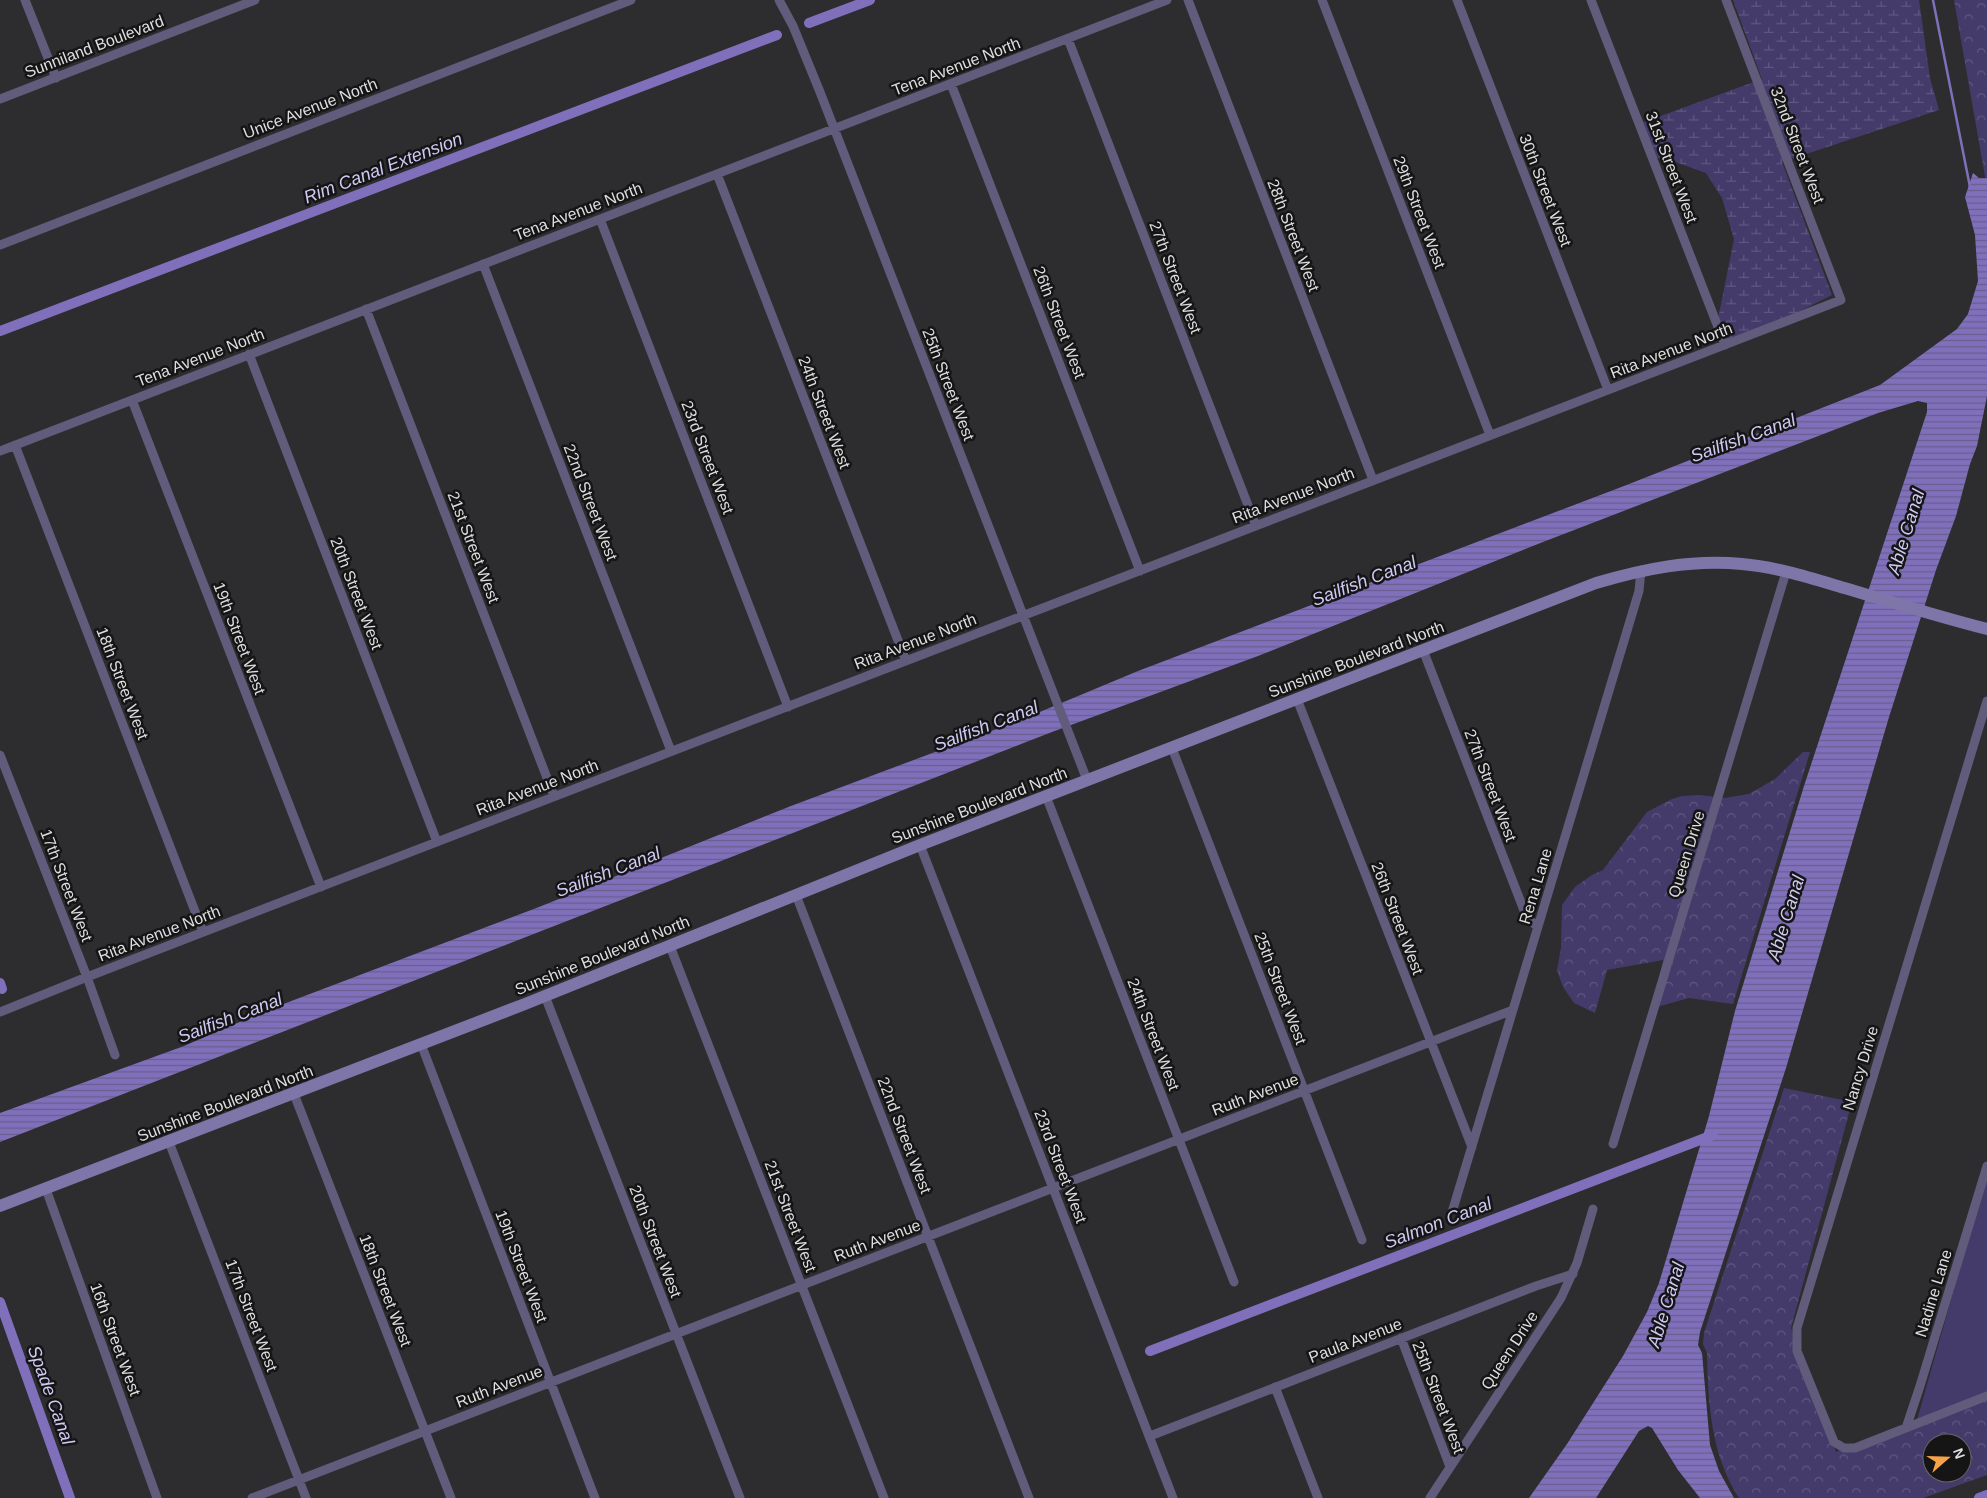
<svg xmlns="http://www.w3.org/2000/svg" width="1987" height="1498" viewBox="0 0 1987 1498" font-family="Arial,sans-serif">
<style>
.green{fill:#453b6b}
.forest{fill:url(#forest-crowns);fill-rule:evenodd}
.wetland{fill:url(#wetland-marsh)}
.water{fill:url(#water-rules)}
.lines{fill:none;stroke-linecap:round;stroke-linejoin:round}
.stream{stroke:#8070bc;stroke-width:2.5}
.canal{stroke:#8070bc;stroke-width:10}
.street{stroke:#615b7c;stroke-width:9}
.secondary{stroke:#7e75a8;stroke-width:12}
.labels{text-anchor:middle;stroke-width:5;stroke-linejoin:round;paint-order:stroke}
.street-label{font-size:16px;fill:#dedee0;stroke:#151516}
.water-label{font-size:18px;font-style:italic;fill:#cfc9f3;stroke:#151516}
</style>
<defs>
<pattern id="forest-crowns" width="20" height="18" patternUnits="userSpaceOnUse" patternTransform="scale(1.25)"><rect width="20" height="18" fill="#453b6b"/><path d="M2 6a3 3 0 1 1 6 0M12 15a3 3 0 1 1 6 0" fill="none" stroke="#5f5780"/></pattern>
<pattern id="wetland-marsh" width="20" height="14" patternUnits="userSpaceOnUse" patternTransform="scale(1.25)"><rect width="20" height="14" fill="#453b6b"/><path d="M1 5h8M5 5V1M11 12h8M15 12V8" fill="none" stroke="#5f5780"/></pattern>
<pattern id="water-rules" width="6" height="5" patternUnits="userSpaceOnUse" patternTransform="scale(1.25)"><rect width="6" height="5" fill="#8070bc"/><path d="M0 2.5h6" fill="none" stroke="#685e8c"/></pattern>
</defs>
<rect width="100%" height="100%" fill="#2d2d30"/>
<path class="green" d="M 1987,1173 L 1987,1398 L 1917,1420 Z"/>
<path class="forest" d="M 1954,0 L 1987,0 L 1987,188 Z
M 1803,752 L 1810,752 L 1733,1004 L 1689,998 L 1653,1008 L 1663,960 L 1607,970 L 1595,1013 L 1574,1003 L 1563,987 L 1557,970 L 1561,948 L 1562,905 L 1575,887 L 1592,875 L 1603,870 L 1647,812 L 1672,799 L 1682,796 L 1699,795 L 1725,798 L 1749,794 L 1775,779 Z
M 1784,1088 L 1852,1102 L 1791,1328 L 1836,1452 L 1917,1420 L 1987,1398 L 1987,1475 L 1923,1498 L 1739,1498 C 1711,1455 1708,1403 1707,1353 L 1703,1344 L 1704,1333 ZM 1932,1443 L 1962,1443 L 1962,1473 L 1932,1473 Z"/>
<path class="wetland" d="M 1733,0 L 1919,0 L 1930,78 L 1939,110 L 1782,162 L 1832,295 L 1742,340 L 1723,346 L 1718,319 L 1734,239 L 1722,198 L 1706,173 L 1673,161 L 1648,156 L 1636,125 L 1762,79 Z"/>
<path class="water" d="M 1973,173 L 1979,178 L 1987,178 L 1987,396 L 1977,446 L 1970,464 L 1956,516 L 1936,570 L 1889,717 L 1786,1068 L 1700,1332 L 1698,1345 L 1702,1353 L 1710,1445 L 1719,1471 L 1734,1498 L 1700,1498 L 1678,1470 L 1652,1428 L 1648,1426 L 1639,1431 L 1596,1498 L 1529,1498 L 1567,1444 L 1623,1356 L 1647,1312 L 1659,1283 L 1709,1116 L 1735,1011 L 1804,786 L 1927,412 L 1927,403 L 1918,401 L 1878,413 L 1543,542 L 1258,656 L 1052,732 L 0,1142 L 0,1113 L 184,1046 L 265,1011 L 539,907 L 791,806 L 1023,719 L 1138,671 L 1624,486 L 1880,385 L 1957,329 L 1968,314 L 1978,281 L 1975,235 L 1965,197 Z"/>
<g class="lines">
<path class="stream" d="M 1933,0 L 1970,187"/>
<path class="canal" d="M 809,23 L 870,0
M 0,331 L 777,35
M 0,983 L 2,989
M 0,1302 L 70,1498
M 1150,1351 L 1713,1135
M 1979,1498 L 1987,1495"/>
<path class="street" d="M 25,0 L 56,78
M 779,0 L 793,26 L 820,92 L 1087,780
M 1188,0 L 1373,480
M 1322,0 L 1490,435
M 1457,0 L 1608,390
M 1591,0 L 1725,345
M 1068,39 L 1256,526
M 951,84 L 1140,571
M 0,99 L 255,0
M 717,174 L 906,661
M 600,219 L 788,707
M 0,245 L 631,0
M 483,264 L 671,751
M 366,309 L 554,796
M 249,354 L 437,842
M 132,400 L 321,887
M 15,445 L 203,932
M 0,451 L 1167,0
M 1423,650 L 1527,918 L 1538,927
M 1297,699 L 1472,1147
M 1987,701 L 1797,1328 L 1797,1351 L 1834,1442 L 1844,1448 L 1855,1448 L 1987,1396
M 1172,748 L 1362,1240
M 0,755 L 87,977 L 115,1055
M 1046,796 L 1234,1282
M 920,845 L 1173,1498
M 796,895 L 1029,1498
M 670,946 L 884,1498
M 545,996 L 740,1498
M 0,1012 L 87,977 L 1841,300 L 1726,0
M 421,1044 L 595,1498
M 294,1094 L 451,1498
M 169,1142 L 306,1498
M 1613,1144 L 1786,572
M 46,1189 L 157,1498
M 1453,1209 L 1639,591 L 1641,570
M 1401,1338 L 1450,1467
M 1275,1387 L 1318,1498
M 1906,1428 L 1920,1386 L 1987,1166
M 1150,1436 L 1536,1286 L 1573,1274
M 252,1498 L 1513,1010
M 1430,1498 L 1561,1298 L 1577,1263 L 1593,1209"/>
<path class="secondary" d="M 0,1206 L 525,1004 L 920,845 L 1596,583 C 1644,569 1691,559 1742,564 C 1778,567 1814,579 1848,589 C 1894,603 1940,617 1987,629"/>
</g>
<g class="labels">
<g class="street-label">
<text transform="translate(94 46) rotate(-21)" y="6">Sunniland Boulevard</text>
<text transform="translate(956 66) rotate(-21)" y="6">Tena Avenue North</text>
<text transform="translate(310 108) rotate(-21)" y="6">Unice Avenue North</text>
<text transform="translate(1798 145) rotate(69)" y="6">32nd Street West</text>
<text transform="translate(1672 167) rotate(69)" y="6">31st Street West</text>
<text transform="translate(1546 190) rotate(69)" y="6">30th Street West</text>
<text transform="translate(578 211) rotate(-21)" y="6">Tena Avenue North</text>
<text transform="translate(1420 212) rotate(69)" y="6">29th Street West</text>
<text transform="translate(1294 235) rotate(69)" y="6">28th Street West</text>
<text transform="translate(1176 277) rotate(69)" y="6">27th Street West</text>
<text transform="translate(1060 322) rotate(69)" y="6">26th Street West</text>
<text transform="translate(1671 350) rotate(-21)" y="6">Rita Avenue North</text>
<text transform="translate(200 357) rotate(-21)" y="6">Tena Avenue North</text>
<text transform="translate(949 384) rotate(69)" y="6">25th Street West</text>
<text transform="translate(825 412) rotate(69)" y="6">24th Street West</text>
<text transform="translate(708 457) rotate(69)" y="6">23rd Street West</text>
<text transform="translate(1293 495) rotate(-21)" y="6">Rita Avenue North</text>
<text transform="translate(591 502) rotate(69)" y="6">22nd Street West</text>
<text transform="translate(474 547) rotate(69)" y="6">21st Street West</text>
<text transform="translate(357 593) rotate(69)" y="6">20th Street West</text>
<text transform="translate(240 638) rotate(69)" y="6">19th Street West</text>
<text transform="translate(915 641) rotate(-21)" y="6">Rita Avenue North</text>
<text transform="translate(1356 659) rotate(-21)" y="6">Sunshine Boulevard North</text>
<text transform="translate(123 683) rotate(69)" y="6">18th Street West</text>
<text transform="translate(1491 785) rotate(69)" y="6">27th Street West</text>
<text transform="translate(537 787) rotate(-21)" y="6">Rita Avenue North</text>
<text transform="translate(979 805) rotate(-21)" y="6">Sunshine Boulevard North</text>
<text transform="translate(1686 854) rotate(-73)" y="6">Queen Drive</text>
<text transform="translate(67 885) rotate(69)" y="6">17th Street West</text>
<text transform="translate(1535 886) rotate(-73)" y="6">Rena Lane</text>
<text transform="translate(1398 918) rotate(69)" y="6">26th Street West</text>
<text transform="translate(159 933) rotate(-21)" y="6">Rita Avenue North</text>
<text transform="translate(602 955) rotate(-22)" y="6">Sunshine Boulevard North</text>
<text transform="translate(1281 988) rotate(69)" y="6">25th Street West</text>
<text transform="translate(1154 1034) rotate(69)" y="6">24th Street West</text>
<text transform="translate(1860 1068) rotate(-73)" y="6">Nancy Drive</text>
<text transform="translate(1255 1094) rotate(-21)" y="6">Ruth Avenue</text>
<text transform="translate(225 1103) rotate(-21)" y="6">Sunshine Boulevard North</text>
<text transform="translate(905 1135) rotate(69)" y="6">22nd Street West</text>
<text transform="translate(1061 1166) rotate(69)" y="6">23rd Street West</text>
<text transform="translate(791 1216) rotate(69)" y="6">21st Street West</text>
<text transform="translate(877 1240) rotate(-21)" y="6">Ruth Avenue</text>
<text transform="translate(656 1241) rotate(69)" y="6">20th Street West</text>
<text transform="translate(522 1266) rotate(69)" y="6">19th Street West</text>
<text transform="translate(386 1290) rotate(69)" y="6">18th Street West</text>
<text transform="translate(1933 1293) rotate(-73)" y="6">Nadine Lane</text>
<text transform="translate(252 1315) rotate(69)" y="6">17th Street West</text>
<text transform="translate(116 1339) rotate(70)" y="6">16th Street West</text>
<text transform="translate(1355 1340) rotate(-21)" y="6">Paula Avenue</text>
<text transform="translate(1509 1350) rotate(-57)" y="6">Queen Drive</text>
<text transform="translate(499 1386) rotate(-21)" y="6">Ruth Avenue</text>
<text transform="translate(1439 1397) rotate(69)" y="6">25th Street West</text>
</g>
<g class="water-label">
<text transform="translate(383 168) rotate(-21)" y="6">Rim Canal Extension</text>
<text transform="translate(1743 438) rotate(-20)" y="6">Sailfish Canal</text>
<text transform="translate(1906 532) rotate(-73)" y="6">Able Canal</text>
<text transform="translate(1364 581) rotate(-21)" y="6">Sailfish Canal</text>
<text transform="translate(986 726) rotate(-21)" y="6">Sailfish Canal</text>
<text transform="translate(608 872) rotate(-21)" y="6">Sailfish Canal</text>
<text transform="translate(1786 918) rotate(-73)" y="6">Able Canal</text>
<text transform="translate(230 1018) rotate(-21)" y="6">Sailfish Canal</text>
<text transform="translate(1438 1223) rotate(-21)" y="6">Salmon Canal</text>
<text transform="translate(1666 1305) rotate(-73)" y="6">Able Canal</text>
<text transform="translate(51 1395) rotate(70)" y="6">Spade Canal</text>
</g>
</g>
<g transform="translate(1947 1458) rotate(70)"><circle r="24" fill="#151516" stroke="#656567"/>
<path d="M0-4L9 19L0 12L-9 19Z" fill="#f7a149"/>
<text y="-8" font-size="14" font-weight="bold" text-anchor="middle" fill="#dedee0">N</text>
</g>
</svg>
